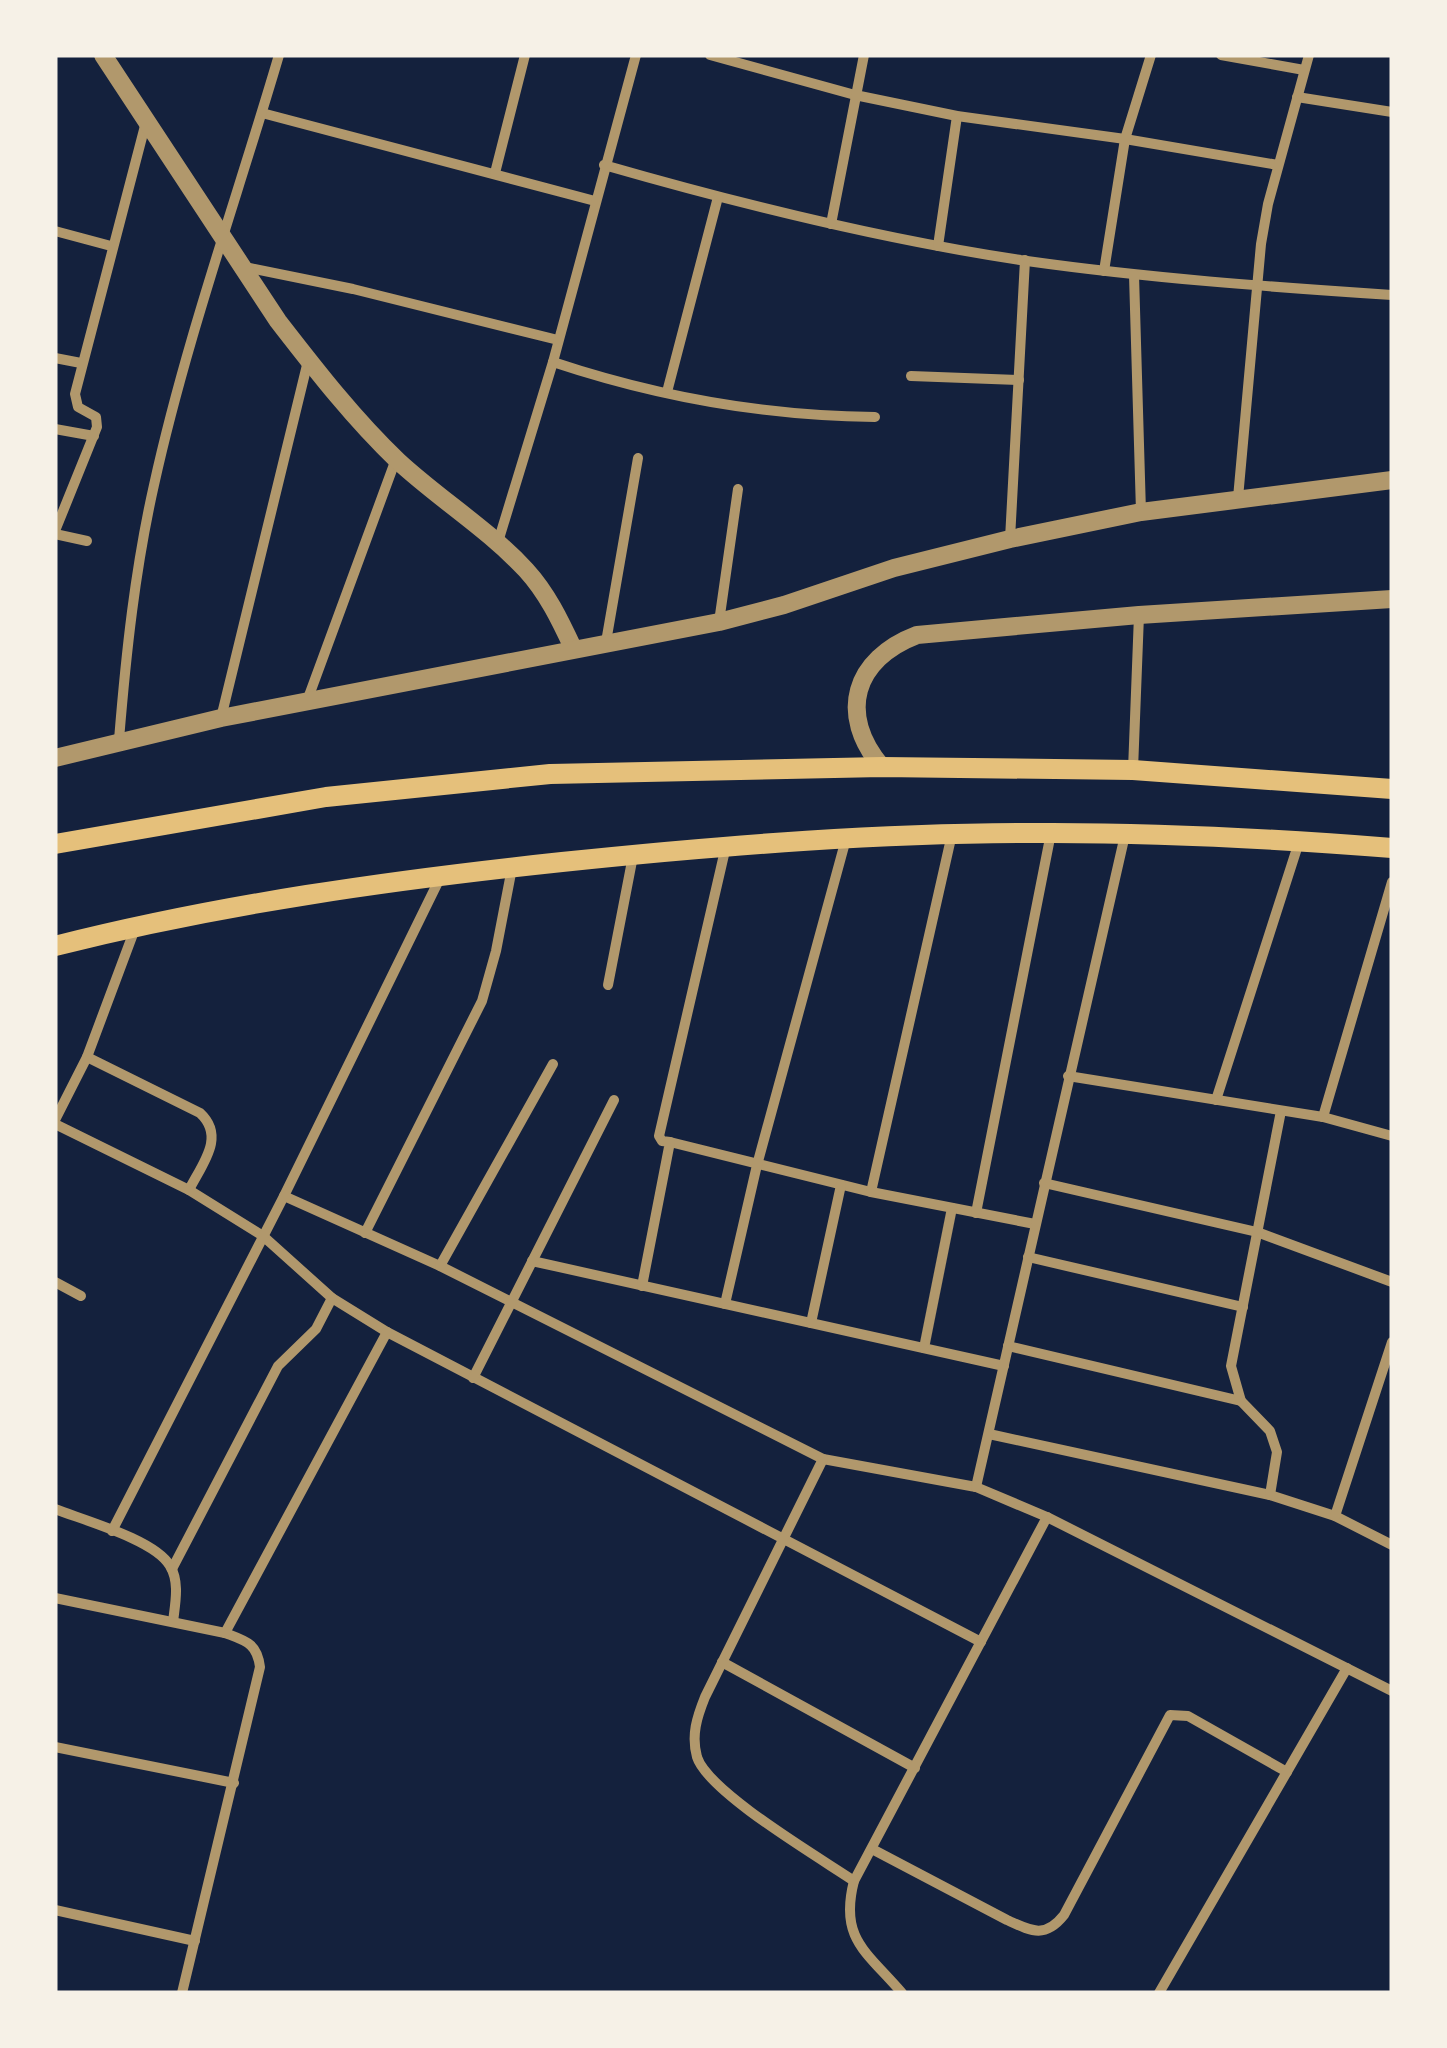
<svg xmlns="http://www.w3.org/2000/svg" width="1447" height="2048" font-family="Overpass,sans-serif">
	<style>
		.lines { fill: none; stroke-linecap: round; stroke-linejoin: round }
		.minor { stroke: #b1986c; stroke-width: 10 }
		.tertiary { stroke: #b1986c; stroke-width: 18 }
		.secondary { stroke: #e5c07b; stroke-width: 20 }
	</style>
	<rect width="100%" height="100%" fill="#14213d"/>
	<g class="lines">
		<g class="minor">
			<path d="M 710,55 L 855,95 L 957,116 L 1125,139 L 1278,165"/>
			<path d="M 1221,55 L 1304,70"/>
			<path d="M 1297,97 L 1392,112"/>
			<path d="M 262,113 L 595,201"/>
			<path d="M 604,165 C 743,205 884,240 1027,261 C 1148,278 1270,287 1392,295"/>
			<path d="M 495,173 L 525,55"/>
			<path d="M 831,224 L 864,55"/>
			<path d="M 55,231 L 111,246"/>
			<path d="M 938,246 L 957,116"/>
			<path d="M 245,267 L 353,289 L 558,340"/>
			<path d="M 1104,271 L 1125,139 L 1151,55"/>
			<path d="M 1134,275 L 1141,512"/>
			<path d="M 55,358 L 81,363"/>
			<path d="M 553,362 C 658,397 764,416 875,417"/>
			<path d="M 911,376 L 1019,380"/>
			<path d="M 667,392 L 718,197"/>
			<path d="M 55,429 L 94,436"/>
			<path d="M 1238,498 L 1261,244 L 1268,204 L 1309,55"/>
			<path d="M 55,531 L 97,427 L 96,417 L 78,407 L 75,394 L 146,122"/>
			<path d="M 55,534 L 87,541"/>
			<path d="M 1010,539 L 1025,260"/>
			<path d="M 498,542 L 553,362 L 636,55"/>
			<path d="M 719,622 L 738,489"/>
			<path d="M 606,642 L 638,458"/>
			<path d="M 307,701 L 396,459"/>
			<path d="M 221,718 L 308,361"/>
			<path d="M 119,740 C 126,654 135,569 154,485 C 186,340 237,198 279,55"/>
			<path d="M 1133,770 L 1139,615"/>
			<path d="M 608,985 L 633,856"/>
			<path d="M 87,1057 L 200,1113 C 226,1137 202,1164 189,1190"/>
			<path d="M 1068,1076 L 1323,1117 L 1392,1136"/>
			<path d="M 1216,1100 L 1299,842"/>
			<path d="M 1323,1117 L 1392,882"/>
			<path d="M 55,1120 L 87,1057 L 136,926"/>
			<path d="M 55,1124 L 189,1190 L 263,1236 L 332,1298 L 387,1332 L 981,1642"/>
			<path d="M 670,1142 L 871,1192 L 1035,1224"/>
			<path d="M 1044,1183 L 1257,1232 L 1392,1282"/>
			<path d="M 871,1192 L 952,834"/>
			<path d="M 284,1196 L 440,1266 L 823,1459 L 976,1487 L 1047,1517 L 1392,1691"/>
			<path d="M 976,1213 L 1051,833"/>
			<path d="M 365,1233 L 482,1001 L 496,951 L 512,868"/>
			<path d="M 1028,1257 L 1243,1307"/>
			<path d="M 532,1261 L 1004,1366"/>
			<path d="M 440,1266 L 553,1064"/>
			<path d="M 55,1282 L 81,1296"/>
			<path d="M 642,1286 L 670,1142 L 662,1141 L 659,1136 L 726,846"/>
			<path d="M 725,1304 L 757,1165 L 846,839"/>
			<path d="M 811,1323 L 841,1185"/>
			<path d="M 1008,1346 L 1241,1401"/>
			<path d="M 924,1348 L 952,1208"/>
			<path d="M 473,1378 L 614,1100"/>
			<path d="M 989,1434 L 1270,1495 L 1335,1516 L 1392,1545"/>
			<path d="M 823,1459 L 705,1697 C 697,1717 691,1735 697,1757 C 708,1792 820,1858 854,1881"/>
			<path d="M 976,1487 L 1125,835"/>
			<path d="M 1270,1495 L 1277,1452 L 1270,1431 L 1241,1401 L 1231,1366 L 1281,1111"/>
			<path d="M 55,1509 C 83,1520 156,1540 170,1566 C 180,1582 175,1604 173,1622"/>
			<path d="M 1335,1516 L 1392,1342"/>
			<path d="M 112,1531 L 284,1196 L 441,876"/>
			<path d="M 172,1569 L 278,1366 L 316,1329 L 332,1298"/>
			<path d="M 55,1598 L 225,1633 C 246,1641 257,1643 260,1667 L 182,1993"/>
			<path d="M 225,1633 L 387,1332"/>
			<path d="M 722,1662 L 915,1768"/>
			<path d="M 55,1747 L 234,1783"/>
			<path d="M 872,1849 L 1007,1920 C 1031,1931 1045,1939 1064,1915 L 1170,1715 L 1188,1716 L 1287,1772"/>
			<path d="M 55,1910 L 195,1941"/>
			<path d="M 902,1993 C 867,1952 839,1939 854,1881 L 1047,1517"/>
			<path d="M 1159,1993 L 1347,1668"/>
		</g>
		<g class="tertiary">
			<path d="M 103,55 L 278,321 C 316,370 353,418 398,461 C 439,499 488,529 526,570 C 547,593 560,620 573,648"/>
			<path d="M 55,758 L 221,718 L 719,622 L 784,605 L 894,568 L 1010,539 L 1141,512 L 1392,480"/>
			<path d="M 882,767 C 837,714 854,659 917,635 L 1139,615 L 1392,599"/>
		</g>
		<g class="secondary">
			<path d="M 55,844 L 326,797 L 550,774 L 882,767 L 1133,770 L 1392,789"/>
			<path d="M 55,946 C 221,904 392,880 562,862 C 725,845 888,832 1052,833 C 1166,833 1279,839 1392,848"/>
		</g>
	</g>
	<rect width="1447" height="2048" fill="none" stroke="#f6f1e7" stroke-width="115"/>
</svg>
